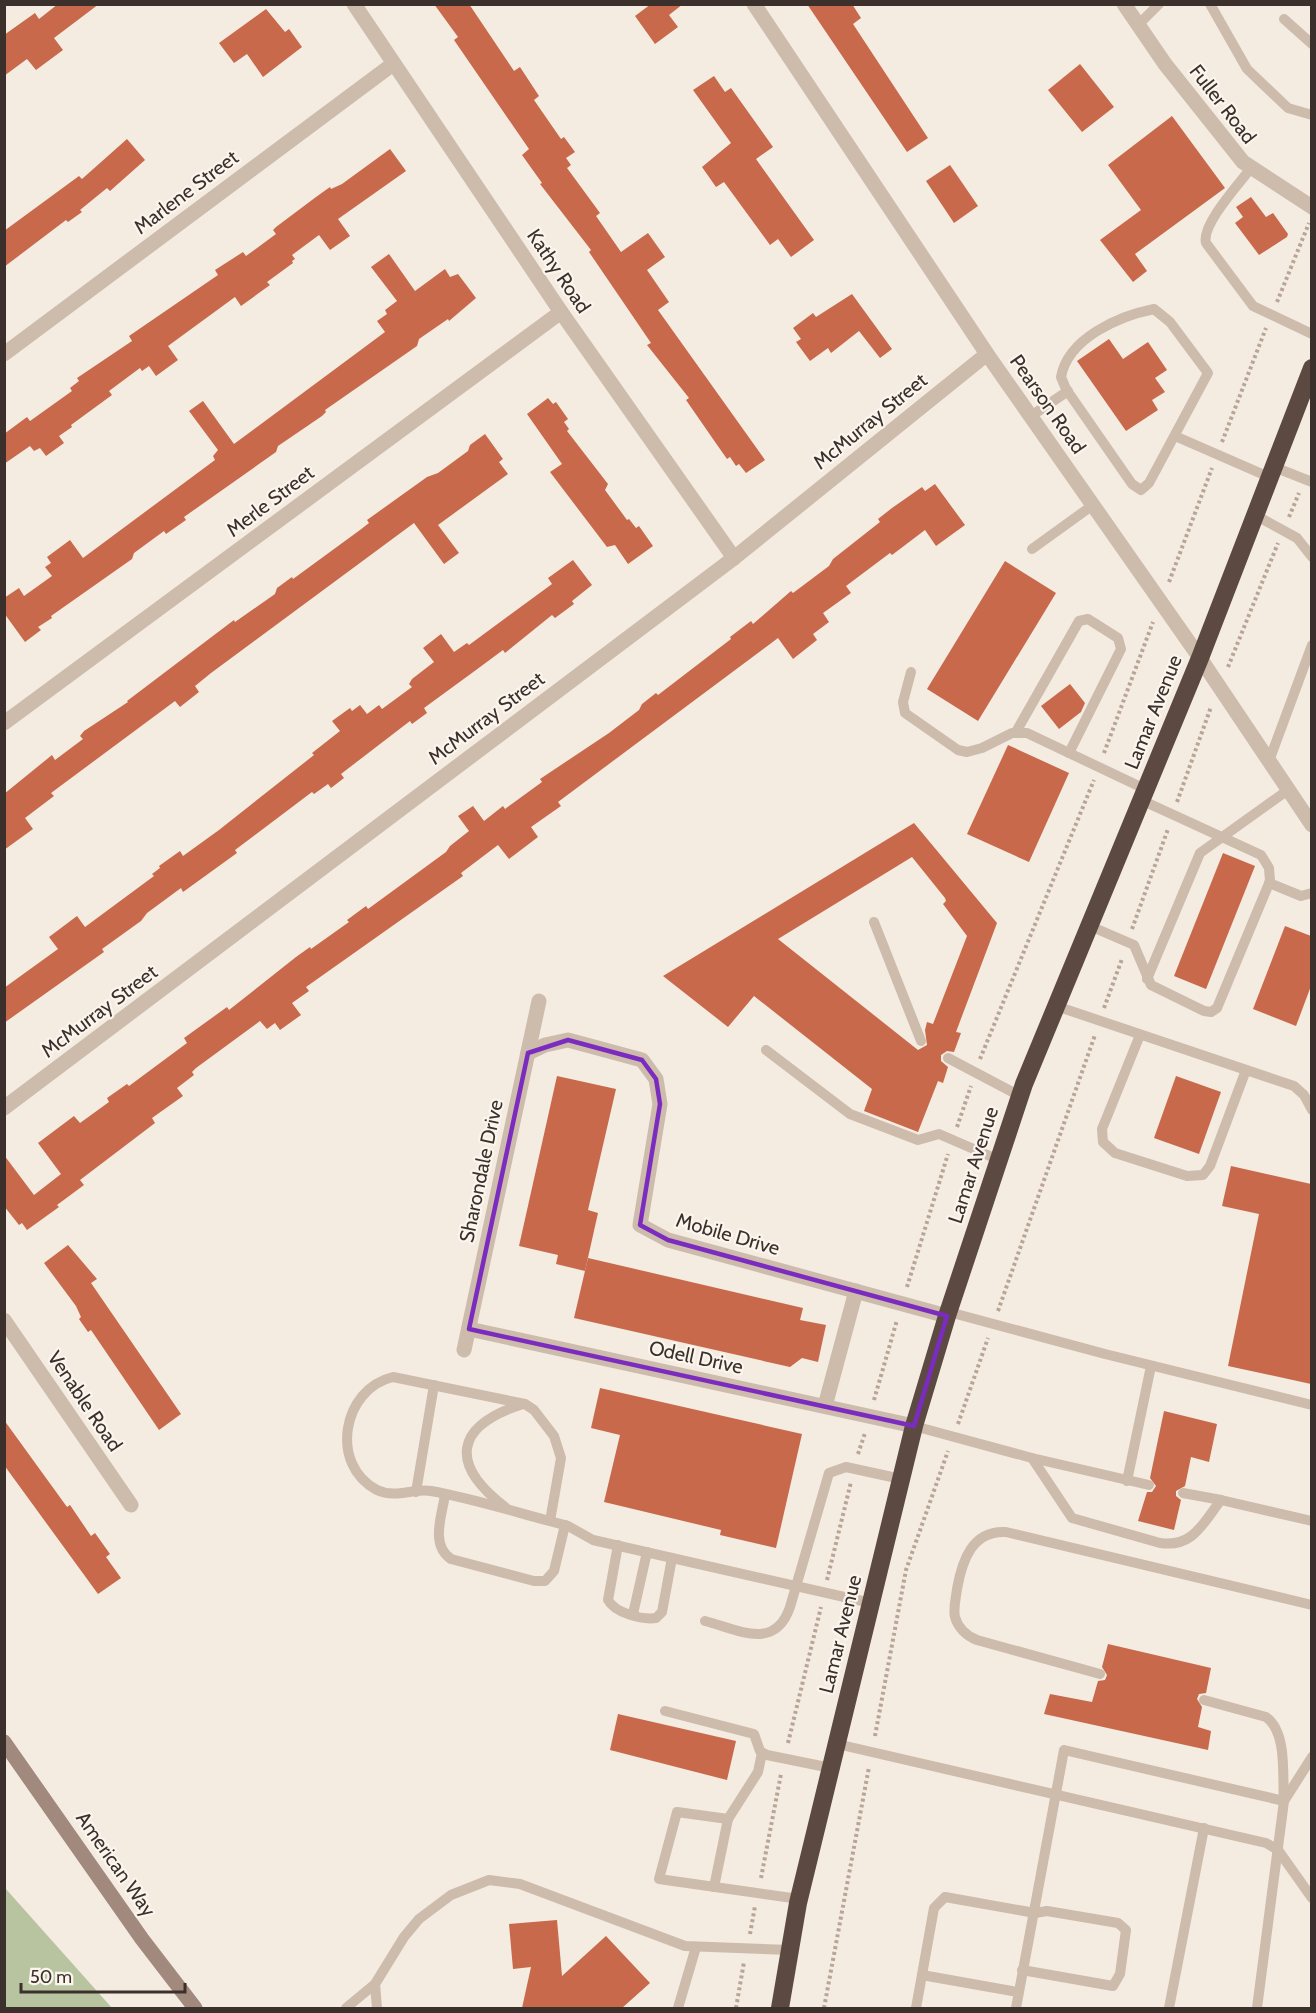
<svg xmlns="http://www.w3.org/2000/svg" width="1316" height="2013" font-family="Cabin,sans-serif">
	<style>
		.park { fill: #b8c4a0 }
		.building { fill: #c8694b; fill-rule: evenodd }
		.lines { fill: none; stroke-linecap: round; stroke-linejoin: round }
		.path { stroke: #b9a596; stroke-width: 4; stroke-dasharray: 3 3; stroke-linecap: butt }
		.lane { stroke: #cdbbac; stroke-width: 10 }
		.street { stroke: #cdbbac; stroke-width: 15 }
		.secondary { stroke: #a18a7d; stroke-width: 15 }
		.highway { stroke: #5c4a42; stroke-width: 18 }
		.marked { fill: none; stroke: #7b2cbf; stroke-width: 4.5; stroke-linejoin: round }
		.labels { text-anchor: middle; dominant-baseline: central; stroke-width: 4.5; stroke-linejoin: round; paint-order: stroke }
		.street-label { font-size: 20px; fill: #3b302b; stroke: #fbf5ee }
	</style>
	<rect width="100%" height="100%" fill="#f4ebe1"/>
	<path class="park" d="M 5,1888 L 112,2008 L 5,2008 Z"/>
	<g class="building">
		<path d="M 58,4 L 99,4 L 54,38 L 63,50 L 36,70 L 27,59 L 4,76 L 4,35 L 35,13 L 39,19 Z"/>
		<path d="M 434,4 L 469,4 L 514,71 L 520,67 L 539,96 L 534,100 L 561,139 L 564,137 L 575,152 L 566,158 L 571,165 L 567,168 L 600,213 L 596,216 L 621,252 L 648,233 L 665,257 L 647,270 L 669,302 L 658,310 L 765,460 L 746,473 L 739,464 L 736,466 L 730,457 L 727,459 L 713,439 L 686,400 L 689,398 L 647,345 L 651,343 L 589,252 L 591,250 L 540,184 L 542,183 L 522,155 L 529,149 L 454,40 L 458,37 Z"/>
		<path d="M 651,4 L 683,4 L 669,15 L 678,27 L 655,44 L 635,16 Z"/>
		<path d="M 807,4 L 852,4 L 861,18 L 853,24 L 928,138 L 907,152 Z"/>
		<path d="M 266,9 L 285,32 L 289,29 L 302,47 L 263,77 L 247,54 L 234,63 L 219,43 Z"/>
		<path d="M 1080,64 L 1114,107 L 1082,132 L 1048,90 Z"/>
		<path d="M 714,76 L 725,92 L 731,88 L 773,147 L 756,159 L 814,240 L 791,257 L 778,239 L 770,245 L 724,182 L 716,187 L 702,167 L 731,143 L 693,90 Z"/>
		<path d="M 1172,116 L 1225,188 L 1135,254 L 1147,271 L 1133,282 L 1100,240 L 1141,210 L 1108,165 Z"/>
		<path d="M 127,139 L 145,160 L 110,191 L 107,188 L 80,210 L 82,212 L 68,222 L 66,220 L 4,267 L 4,231 L 79,176 L 82,179 Z"/>
		<path d="M 390,149 L 406,171 L 338,219 L 350,236 L 330,250 L 319,235 L 292,255 L 295,259 L 292,261 L 293,263 L 267,282 L 270,285 L 241,306 L 235,297 L 168,346 L 178,360 L 156,376 L 149,366 L 142,371 L 140,368 L 109,391 L 112,395 L 71,425 L 72,427 L 59,436 L 64,443 L 46,456 L 40,448 L 34,451 L 30,446 L 4,464 L 4,434 L 27,417 L 30,421 L 72,391 L 70,388 L 79,381 L 77,378 L 132,341 L 129,336 L 218,275 L 215,270 L 243,252 L 246,256 L 276,234 L 273,230 L 276,227 L 316,197 L 330,187 L 331,189 L 342,184 Z"/>
		<path d="M 950,165 L 978,206 L 954,223 L 926,181 Z"/>
		<path d="M 1251,197 L 1266,217 L 1273,213 L 1288,234 L 1287,237 L 1259,255 L 1235,223 L 1243,217 L 1236,207 Z"/>
		<path d="M 389,254 L 415,291 L 445,269 L 450,277 L 458,274 L 476,298 L 449,321 L 448,319 L 419,339 L 417,346 L 325,410 L 326,412 L 322,416 L 278,446 L 276,452 L 184,517 L 186,520 L 166,534 L 164,531 L 134,553 L 132,559 L 51,616 L 52,618 L 38,627 L 41,630 L 25,642 L 4,613 L 4,598 L 19,588 L 24,596 L 52,576 L 45,567 L 51,563 L 47,557 L 70,540 L 83,558 L 215,460 L 213,456 L 218,450 L 189,411 L 203,401 L 234,444 L 385,332 L 377,321 L 387,314 L 385,310 L 397,301 L 371,267 Z"/>
		<path d="M 852,294 L 892,349 L 880,358 L 859,331 L 831,353 L 828,348 L 810,361 L 796,342 L 801,339 L 793,328 L 813,313 L 816,317 Z"/>
		<path d="M 1109,339 L 1123,359 L 1148,342 L 1167,370 L 1155,378 L 1165,392 L 1152,400 L 1158,410 L 1126,431 L 1077,361 Z"/>
		<path d="M 548,398 L 553,404 L 556,402 L 568,419 L 564,422 L 569,429 L 567,431 L 608,484 L 605,490 L 627,520 L 629,519 L 636,528 L 639,526 L 653,546 L 628,564 L 615,545 L 607,547 L 550,472 L 562,464 L 527,414 Z"/>
		<path d="M 485,434 L 503,459 L 499,462 L 508,474 L 438,525 L 459,553 L 444,564 L 414,523 L 211,673 L 195,686 L 199,692 L 180,707 L 175,701 L 51,793 L 54,796 L 25,818 L 33,829 L 4,850 L 4,794 L 52,755 L 55,760 L 83,739 L 80,736 L 84,731 L 128,702 L 127,701 L 234,620 L 235,622 L 275,594 L 277,588 L 292,577 L 293,579 L 360,530 L 369,523 L 367,520 L 427,477 L 438,473 L 468,451 L 470,445 Z"/>
		<path d="M 935,484 L 965,525 L 936,546 L 925,530 L 892,555 L 890,553 L 846,586 L 851,593 L 823,613 L 829,622 L 813,634 L 817,640 L 793,659 L 778,638 L 558,802 L 561,806 L 531,827 L 538,837 L 509,859 L 498,845 L 461,873 L 463,876 L 306,987 L 309,991 L 292,1003 L 301,1015 L 280,1030 L 275,1023 L 267,1029 L 260,1021 L 196,1068 L 192,1072 L 194,1075 L 177,1088 L 183,1096 L 152,1118 L 155,1123 L 80,1180 L 84,1185 L 57,1205 L 59,1207 L 27,1230 L 22,1223 L 19,1225 L 4,1206 L 4,1155 L 34,1195 L 61,1174 L 38,1143 L 74,1116 L 80,1123 L 109,1102 L 107,1098 L 127,1084 L 129,1086 L 187,1043 L 184,1038 L 227,1007 L 229,1010 L 296,957 L 310,947 L 311,949 L 349,922 L 347,920 L 366,906 L 368,909 L 446,852 L 450,846 L 469,831 L 458,816 L 473,806 L 484,821 L 503,806 L 505,809 L 542,782 L 540,779 L 609,733 L 639,710 L 642,704 L 656,693 L 658,695 L 731,639 L 730,637 L 751,621 L 753,624 L 791,591 L 793,593 L 829,566 L 833,559 L 880,522 L 878,519 L 892,508 L 922,487 L 925,491 Z"/>
		<path d="M 573,560 L 592,585 L 572,601 L 574,604 L 555,618 L 552,615 L 505,653 L 503,650 L 476,670 L 424,708 L 427,713 L 412,724 L 410,721 L 341,774 L 344,778 L 331,788 L 328,784 L 314,794 L 312,792 L 235,850 L 237,853 L 183,892 L 181,888 L 147,913 L 141,921 L 102,949 L 104,952 L 4,1023 L 4,988 L 58,949 L 49,937 L 77,916 L 85,927 L 154,876 L 152,874 L 160,868 L 159,866 L 180,851 L 183,856 L 219,830 L 314,755 L 312,753 L 340,731 L 332,721 L 350,708 L 352,711 L 360,705 L 367,714 L 379,705 L 382,709 L 412,687 L 409,684 L 412,679 L 434,662 L 423,648 L 441,634 L 454,652 L 467,643 L 469,645 L 552,584 L 548,578 Z"/>
		<path d="M 1005,561 L 1056,593 L 978,721 L 927,689 Z"/>
		<path d="M 1070,684 L 1085,703 L 1081,712 L 1059,729 L 1041,706 Z"/>
		<path d="M 1008,745 L 1069,773 L 1029,862 L 967,834 Z"/>
		<path d="M 914,823 L 997,923 L 956,1032 L 961,1033 L 954,1052 L 947,1051 L 941,1055 L 941,1061 L 948,1067 L 943,1083 L 938,1081 L 918,1132 L 864,1111 L 872,1089 L 754,996 L 728,1027 L 663,976 ZM 912,857 L 945,898 L 946,901 L 943,904 L 967,936 L 933,1024 L 927,1022 L 925,1030 L 927,1045 L 918,1050 L 778,939 Z"/>
		<path d="M 1223,853 L 1255,866 L 1206,989 L 1174,976 Z"/>
		<path d="M 1285,926 L 1311,936 L 1311,986 L 1296,1026 L 1253,1009 Z"/>
		<path d="M 557,1076 L 616,1089 L 588,1210 L 598,1213 L 585,1271 L 556,1264 L 558,1255 L 519,1246 Z"/>
		<path d="M 1176,1076 L 1221,1092 L 1199,1154 L 1154,1138 Z"/>
		<path d="M 1231,1166 L 1311,1184 L 1311,1384 L 1228,1366 L 1259,1214 L 1222,1206 Z"/>
		<path d="M 68,1245 L 97,1279 L 91,1283 L 181,1414 L 159,1430 L 91,1330 L 88,1332 L 79,1319 L 81,1317 L 76,1306 L 44,1263 Z"/>
		<path d="M 588,1258 L 803,1308 L 800,1320 L 826,1325 L 818,1362 L 802,1358 L 790,1367 L 574,1318 Z"/>
		<path d="M 600,1388 L 802,1434 L 776,1548 L 720,1535 L 721,1530 L 604,1502 L 620,1435 L 591,1428 Z"/>
		<path d="M 1164,1411 L 1217,1424 L 1209,1462 L 1191,1457 L 1185,1486 L 1176,1491 L 1176,1496 L 1181,1500 L 1174,1530 L 1138,1521 L 1147,1492 L 1152,1492 L 1156,1486 L 1150,1478 Z"/>
		<path d="M 4,1420 L 67,1507 L 70,1505 L 91,1536 L 95,1533 L 110,1554 L 106,1557 L 121,1578 L 98,1594 L 4,1465 Z"/>
		<path d="M 1108,1644 L 1211,1668 L 1206,1693 L 1199,1694 L 1197,1699 L 1202,1707 L 1198,1727 L 1211,1731 L 1208,1750 L 1044,1714 L 1050,1694 L 1092,1702 L 1098,1681 L 1105,1680 L 1107,1675 L 1102,1667 Z"/>
		<path d="M 618,1714 L 736,1741 L 727,1780 L 610,1750 Z"/>
		<path d="M 557,1920 L 562,1976 L 606,1936 L 650,1983 L 622,2008 L 522,2008 L 531,1967 L 513,1969 L 509,1924 Z"/>
	</g>
	<g class="lines">
		<g class="path">
			<path d="M 1277,302 L 1309,223"/>
			<path d="M 1222,442 L 1266,328"/>
			<path d="M 1289,517 L 1299,493"/>
			<path d="M 1169,582 L 1212,468"/>
			<path d="M 1228,667 L 1278,543"/>
			<path d="M 1104,753 L 1153,622"/>
			<path d="M 1177,802 L 1211,707"/>
			<path d="M 1132,929 L 1168,829"/>
			<path d="M 1104,1008 L 1122,959"/>
			<path d="M 980,1059 L 1094,780"/>
			<path d="M 957,1127 L 971,1086"/>
			<path d="M 907,1287 L 948,1154"/>
			<path d="M 998,1311 L 1095,1035"/>
			<path d="M 874,1400 L 897,1320"/>
			<path d="M 958,1424 L 988,1338"/>
			<path d="M 858,1454 L 865,1433"/>
			<path d="M 827,1580 L 851,1482"/>
			<path d="M 875,1736 L 906,1570 L 948,1451"/>
			<path d="M 788,1743 L 821,1607"/>
			<path d="M 761,1878 L 781,1774"/>
			<path d="M 750,1934 L 755,1906"/>
			<path d="M 736,2008 L 744,1962"/>
			<path d="M 824,2008 L 869,1767"/>
		</g>
		<g class="lane">
			<path d="M 1210,4 L 1247,69 L 1288,108 L 1312,115"/>
			<path d="M 1284,19 L 1312,44"/>
			<path d="M 1138,25 L 1159,4"/>
			<path d="M 1251,168 C 1239,184 1201,225 1206,243 L 1253,306 L 1312,334"/>
			<path d="M 1154,309 L 1170,322 L 1208,373 L 1149,483 L 1141,490 L 1132,484 L 1066,389 L 1061,377 C 1068,338 1119,316 1154,309 Z"/>
			<path d="M 1031,416 L 1068,391"/>
			<path d="M 1175,436 L 1269,477"/>
			<path d="M 1274,467 L 1312,482"/>
			<path d="M 1255,515 L 1297,538 L 1312,557"/>
			<path d="M 1032,549 L 1093,505"/>
			<path d="M 911,672 L 903,702 L 905,713 L 958,750 L 967,752 L 982,748 L 1012,733 L 1027,733 L 1145,789"/>
			<path d="M 1016,732 L 1079,621 L 1088,619 L 1118,638 L 1121,649 L 1069,753"/>
			<path d="M 1269,761 L 1312,645"/>
			<path d="M 1269,883 L 1301,896 L 1312,893"/>
			<path d="M 874,922 L 921,1041"/>
			<path d="M 1090,926 L 1134,945 L 1151,985 L 1204,1011 L 1211,1012 L 1217,1008 L 1270,881 L 1269,868 L 1261,855 L 1141,800"/>
			<path d="M 1147,979 L 1200,853 L 1288,790"/>
			<path d="M 1056,1006 L 1294,1086 L 1304,1095 L 1312,1110"/>
			<path d="M 1140,1035 L 1102,1129 L 1103,1142 L 1115,1153 L 1187,1176 L 1203,1175 L 1210,1166 L 1246,1070"/>
			<path d="M 766,1050 L 850,1114 L 918,1140 L 939,1134 L 999,1160"/>
			<path d="M 948,1058 L 1020,1096"/>
			<path d="M 949,1312 L 1105,1354 L 1312,1405"/>
			<path d="M 914,1426 L 1032,1458 L 1072,1518 L 1160,1543 C 1193,1548 1203,1523 1221,1500 L 1312,1521"/>
			<path d="M 1032,1458 L 1149,1485"/>
			<path d="M 1127,1481 L 1151,1366"/>
			<path d="M 416,1492 L 434,1385"/>
			<path d="M 1183,1493 L 1221,1500"/>
			<path d="M 445,1495 C 442,1515 430,1545 451,1559 L 534,1581 L 545,1581 L 554,1571 L 565,1525"/>
			<path d="M 505,1507 C 449,1464 454,1426 523,1404"/>
			<path d="M 550,1521 L 561,1458 L 554,1436 L 534,1410 L 525,1404 L 393,1377 C 342,1389 329,1465 377,1490 C 396,1499 413,1488 431,1491 C 476,1499 521,1514 565,1525 L 568,1526 L 593,1540 L 871,1603"/>
			<path d="M 618,1545 L 608,1600 C 615,1613 642,1620 656,1618 L 662,1612 L 672,1558"/>
			<path d="M 633,1614 L 647,1552"/>
			<path d="M 705,1621 C 739,1630 775,1651 790,1607 L 829,1473 L 846,1467 L 901,1479"/>
			<path d="M 1100,1674 L 977,1640 C 967,1636 958,1628 955,1617 C 953,1608 956,1598 957,1589 C 962,1561 972,1530 1006,1532 L 1312,1605"/>
			<path d="M 665,1711 L 754,1734 L 760,1751 L 767,1755 L 831,1768"/>
			<path d="M 837,1744 L 1266,1843 L 1278,1850 L 1312,1898"/>
			<path d="M 728,1819 L 677,1812 L 659,1879 L 799,1899"/>
			<path d="M 714,1887 L 728,1819 L 758,1772 L 762,1753"/>
			<path d="M 922,1975 L 1018,1992"/>
			<path d="M 375,1984 L 377,2008"/>
			<path d="M 346,2008 L 375,1984 L 404,1937 L 419,1919 L 451,1895 L 489,1880 L 520,1884 L 685,1946 L 790,1950"/>
			<path d="M 678,2008 L 696,1947"/>
			<path d="M 916,2008 L 934,1908 L 945,1897 L 1035,1913 L 1047,1911 L 1118,1923 L 1126,1930 L 1120,1974 L 1113,1986 L 1022,1970"/>
			<path d="M 1016,2008 L 1064,1750 L 1284,1801 C 1282,1777 1288,1733 1266,1717 L 1204,1700"/>
			<path d="M 1169,2008 L 1204,1828"/>
			<path d="M 1257,2008 L 1284,1801 L 1312,1757"/>
		</g>
		<g class="street">
			<path d="M 354,4 L 561,312 L 734,558"/>
			<path d="M 754,4 L 987,354 L 1200,658 L 1312,825"/>
			<path d="M 1124,4 L 1165,64 L 1243,162 L 1312,207"/>
			<path d="M 4,354 L 393,64"/>
			<path d="M 4,723 L 561,312"/>
			<path d="M 528,1053 L 545,1045 L 568,1040 L 642,1060 L 656,1079 L 660,1104 L 640,1225 L 668,1240 L 947,1316"/>
			<path d="M 4,1108 L 734,558 L 987,354"/>
			<path d="M 4,1320 L 131,1505"/>
			<path d="M 469,1329 L 914,1426"/>
			<path d="M 464,1350 L 539,1001"/>
			<path d="M 825,1406 L 856,1291"/>
		</g>
		<path class="secondary" d="M 4,1742 L 142,1939 L 195,2008"/>
		<path class="highway" d="M 780,2008 L 798,1903 L 914,1426 L 947,1316 L 1024,1084 L 1200,658 L 1312,368"/>
	</g>
	<path class="marked" d="M 568,1040 L 642,1060 L 656,1079 L 660,1104 L 640,1225 L 668,1240 L 947,1316 L 914,1426 L 469,1329 L 528,1053 Z"/>
	<g class="labels">
		<g class="street-label">
			<text transform="translate(1223 104) rotate(52)">Fuller Road</text>
			<text transform="translate(186 192) rotate(-37)">Marlene Street</text>
			<text transform="translate(559 271) rotate(56)">Kathy Road</text>
			<text transform="translate(1048 404) rotate(55)">Pearson Road</text>
			<text transform="translate(870 421) rotate(-39)">McMurray Street</text>
			<text transform="translate(270 501) rotate(-37)">Merle Street</text>
			<text transform="translate(1153 712) rotate(-68)">Lamar Avenue</text>
			<text transform="translate(486 718) rotate(-37)">McMurray Street</text>
			<text transform="translate(99 1011) rotate(-37)">McMurray Street</text>
			<text transform="translate(973 1165) rotate(-72)">Lamar Avenue</text>
			<text transform="translate(481 1171) rotate(-78)">Sharondale Drive</text>
			<text transform="translate(728 1234) rotate(16)">Mobile Drive</text>
			<text transform="translate(696 1357) rotate(12)">Odell Drive</text>
			<text transform="translate(85 1401) rotate(56)">Venable Road</text>
			<text transform="translate(840 1634) rotate(-76)">Lamar Avenue</text>
			<text transform="translate(116 1864) rotate(55)">American Way</text>
		</g>
	</g>
	<rect width="1316" height="2013" fill="none" stroke="#3b302b" stroke-width="12"/>
	<path d="M21 1983v9h164v-9" fill="none" stroke="#3b302b" stroke-width="3"/>
	<text x="30" y="1983" font-size="18" fill="#3b302b" stroke="#fbf5ee" stroke-width="4.5" paint-order="stroke">50 m</text>
</svg>
